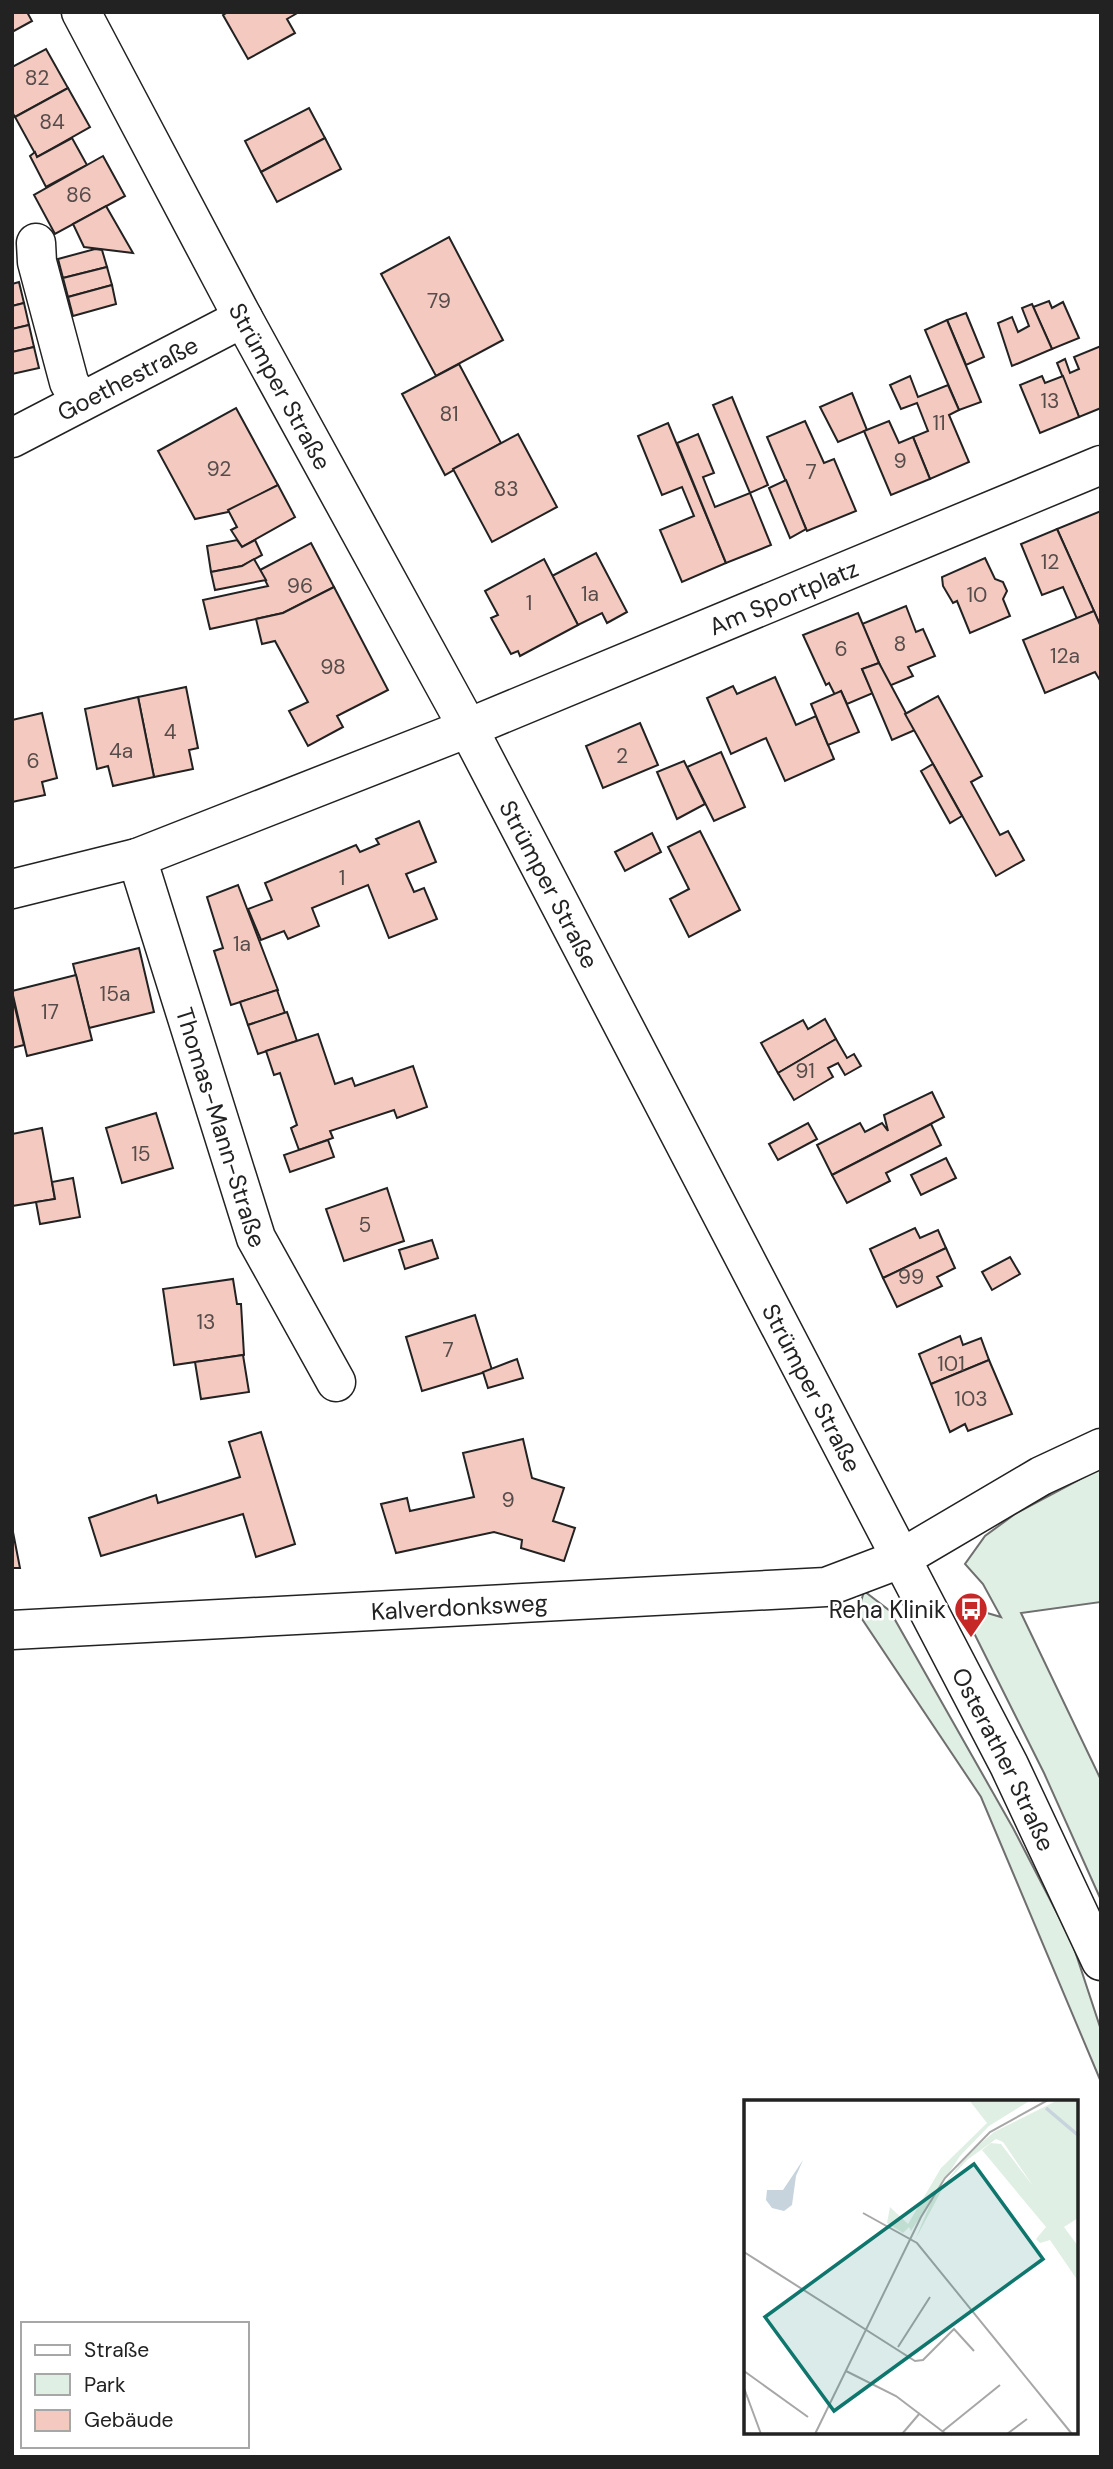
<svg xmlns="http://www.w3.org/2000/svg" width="1113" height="2469" font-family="'DM Sans',sans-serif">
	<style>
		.green { fill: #e0efe3; stroke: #6f6f6f; stroke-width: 2 }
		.building { fill: #f3c9c0; stroke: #222; stroke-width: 2 }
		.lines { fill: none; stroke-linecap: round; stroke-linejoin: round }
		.minor-casing { stroke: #222; stroke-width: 41 }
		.major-casing { stroke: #222; stroke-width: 41 }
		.minor { stroke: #fff; stroke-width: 38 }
		.major { stroke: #fff; stroke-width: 38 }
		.labels { text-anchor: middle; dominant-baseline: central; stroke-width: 5; stroke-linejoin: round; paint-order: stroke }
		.number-label { font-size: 21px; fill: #564c4a }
		.street-label { font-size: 24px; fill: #222; stroke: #fff }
		.poi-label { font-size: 24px; fill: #222; stroke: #fff; text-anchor: end }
		.inset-river { fill: none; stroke: #c7d3dd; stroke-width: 3.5 }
		.inset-road { fill: none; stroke: #a7a7a7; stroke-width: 2 }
		.view { fill: #0f766e; fill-opacity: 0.15; stroke: #0f766e; stroke-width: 3.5 }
		.inset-edge { fill: none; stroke: #222; stroke-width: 3.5 }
	</style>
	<rect width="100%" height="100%" fill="#fff"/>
	<g class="green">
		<path d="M 1101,1468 L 1101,1602 L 1021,1613 L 1101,1780 L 1101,1900 L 1044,1773 L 960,1605 L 1001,1617 L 983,1584 L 965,1564 L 985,1536 L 1015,1514 Z"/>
		<path d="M 864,1591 L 890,1611 L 1013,1828 L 1072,1942 L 1101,2030 L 1101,2082 L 981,1797 L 858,1613 Z"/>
	</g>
	<g class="building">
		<path d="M 12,12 L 27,12 L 32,21 L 12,32 Z"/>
		<path d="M 228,12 L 299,12 L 287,19 L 295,33 L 248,59 L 223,15 Z"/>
		<path d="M 46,49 L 68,88 L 15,117 L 12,112 L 12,67 Z"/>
		<path d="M 68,88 L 90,127 L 37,157 L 15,117 Z"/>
		<path d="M 309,108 L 325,138 L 261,172 L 245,141 Z"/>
		<path d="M 72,138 L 87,165 L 46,187 L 30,156 L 35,152 L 37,157 Z"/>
		<path d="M 325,138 L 341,169 L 277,202 L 261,172 Z"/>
		<path d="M 103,156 L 125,196 L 55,234 L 34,195 Z"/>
		<path d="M 106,206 L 133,253 L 84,247 L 73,224 Z"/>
		<path d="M 449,237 L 503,340 L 436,376 L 381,274 Z"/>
		<path d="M 95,249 L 102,250 L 107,267 L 63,278 L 58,259 Z"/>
		<path d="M 107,267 L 112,285 L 68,297 L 63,278 Z"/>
		<path d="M 19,282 L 24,303 L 12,306 L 12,284 Z"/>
		<path d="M 112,285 L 116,304 L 73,316 L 68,297 Z"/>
		<path d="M 1049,301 L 1052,308 L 1063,302 L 1079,338 L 1052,349 L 1033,307 Z"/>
		<path d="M 24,303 L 29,325 L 12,329 L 12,306 Z"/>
		<path d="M 1032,304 L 1052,349 L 1012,366 L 998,323 L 1012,317 L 1018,332 L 1029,326 L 1022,308 Z"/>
		<path d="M 966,313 L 984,357 L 966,365 L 947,320 Z"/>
		<path d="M 947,320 L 981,402 L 959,410 L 925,330 Z"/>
		<path d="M 29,325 L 34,347 L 12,352 L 12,329 Z"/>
		<path d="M 1101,346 L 1101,408 L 1079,417 L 1057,363 L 1065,359 L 1070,373 L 1079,369 L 1074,357 Z"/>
		<path d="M 34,347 L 39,368 L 12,374 L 12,352 Z"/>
		<path d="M 459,364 L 501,443 L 445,475 L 402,394 Z"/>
		<path d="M 910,376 L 918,397 L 948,385 L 959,410 L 949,415 L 969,462 L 930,479 L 913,437 L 928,431 L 917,403 L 901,409 L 890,385 Z"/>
		<path d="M 1042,376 L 1045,383 L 1063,376 L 1079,417 L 1040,433 L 1020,385 Z"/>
		<path d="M 852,393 L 867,430 L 838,442 L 820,407 Z"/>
		<path d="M 732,397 L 768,485 L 750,493 L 713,405 Z"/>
		<path d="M 236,408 L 278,485 L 228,512 L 195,519 L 158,451 Z"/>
		<path d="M 805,421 L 824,463 L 834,459 L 856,511 L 807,531 L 767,437 Z"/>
		<path d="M 889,421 L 899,443 L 913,437 L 930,479 L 891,495 L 864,431 Z"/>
		<path d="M 668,423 L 726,563 L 682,582 L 660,530 L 694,516 L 682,487 L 662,495 L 638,436 Z"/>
		<path d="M 518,434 L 557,507 L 492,542 L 453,469 Z"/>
		<path d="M 698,434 L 714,473 L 703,477 L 715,507 L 750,493 L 771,545 L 726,563 L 677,443 Z"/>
		<path d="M 786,480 L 806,529 L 790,538 L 769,488 Z"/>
		<path d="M 278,485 L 295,517 L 242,547 L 231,530 L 237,527 L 228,510 Z"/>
		<path d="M 1101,511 L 1100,571 L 1101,627 L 1057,529 Z"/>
		<path d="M 1057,529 L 1094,611 L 1077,619 L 1063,587 L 1042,595 L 1021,544 Z"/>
		<path d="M 237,540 L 242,547 L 255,540 L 262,555 L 242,566 L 211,572 L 207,546 Z"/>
		<path d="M 311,543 L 334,587 L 283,613 L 210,629 L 203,600 L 268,586 L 260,570 Z"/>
		<path d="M 596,553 L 627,612 L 607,623 L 602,613 L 578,625 L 552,576 Z"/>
		<path d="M 985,558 L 995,579 L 1003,582 L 1007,591 L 1003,599 L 1010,616 L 970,633 L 957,601 L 953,603 L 943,586 L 942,577 Z"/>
		<path d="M 254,559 L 266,580 L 215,590 L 211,572 L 242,566 Z"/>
		<path d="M 544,559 L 578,625 L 520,656 L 518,651 L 511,654 L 491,618 L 498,615 L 485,591 Z"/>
		<path d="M 334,587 L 388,690 L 337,716 L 343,727 L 308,746 L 289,711 L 308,702 L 275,641 L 262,644 L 256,619 L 283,613 Z"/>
		<path d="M 906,606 L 916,632 L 923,629 L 935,656 L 908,667 L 913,676 L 889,686 L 862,624 Z"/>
		<path d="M 1094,611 L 1101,627 L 1101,682 L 1095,672 L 1045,693 L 1023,640 Z"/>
		<path d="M 858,613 L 879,663 L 862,669 L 873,693 L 847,704 L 841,691 L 835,695 L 829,683 L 826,685 L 803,635 Z"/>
		<path d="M 879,663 L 915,730 L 892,740 L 862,669 Z"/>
		<path d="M 775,677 L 796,725 L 816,716 L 834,759 L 785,781 L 766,738 L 731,754 L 707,698 L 733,686 L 737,694 Z"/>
		<path d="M 186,687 L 198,748 L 189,750 L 193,769 L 154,777 L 138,697 Z"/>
		<path d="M 841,691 L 859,732 L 828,745 L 811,704 Z"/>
		<path d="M 938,696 L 982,776 L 971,782 L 1000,835 L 1008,831 L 1024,860 L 996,876 L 905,714 Z"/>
		<path d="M 138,697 L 154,777 L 113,786 L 108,766 L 97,769 L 85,709 Z"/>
		<path d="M 42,713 L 57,778 L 42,782 L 45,795 L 12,802 L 12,720 Z"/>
		<path d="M 640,723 L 658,765 L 603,788 L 586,746 Z"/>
		<path d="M 721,752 L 745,807 L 714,821 L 687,767 Z"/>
		<path d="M 684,761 L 705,804 L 677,819 L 657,772 Z"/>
		<path d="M 933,764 L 962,816 L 950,823 L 921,771 Z"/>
		<path d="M 419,821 L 436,862 L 406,874 L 414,892 L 424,888 L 437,919 L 389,938 L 368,885 L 312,908 L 319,926 L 288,939 L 284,931 L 261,940 L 248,909 L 272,900 L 265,883 L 356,845 L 360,852 L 379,844 L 376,839 Z"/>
		<path d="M 700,831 L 740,910 L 689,937 L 670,899 L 689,889 L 668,847 Z"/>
		<path d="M 652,833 L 661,852 L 625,871 L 615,852 Z"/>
		<path d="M 238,885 L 278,990 L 231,1005 L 214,951 L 223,948 L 207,897 Z"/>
		<path d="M 139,948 L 154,1012 L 89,1028 L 73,964 Z"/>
		<path d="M 76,975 L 92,1040 L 27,1056 L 12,991 Z"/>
		<path d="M 277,990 L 285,1013 L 248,1025 L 240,1002 Z"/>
		<path d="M 12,995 L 24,1045 L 12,1048 Z"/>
		<path d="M 287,1012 L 297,1041 L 258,1054 L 248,1025 Z"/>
		<path d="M 825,1019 L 836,1039 L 778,1073 L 761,1043 L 803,1020 L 808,1029 Z"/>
		<path d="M 318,1034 L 335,1084 L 352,1078 L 355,1086 L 413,1066 L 427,1107 L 397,1118 L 394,1110 L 330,1131 L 333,1138 L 299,1150 L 291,1128 L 297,1125 L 280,1073 L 274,1075 L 266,1051 Z"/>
		<path d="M 836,1039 L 847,1058 L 854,1054 L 861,1066 L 845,1075 L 838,1063 L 828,1068 L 833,1077 L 794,1100 L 778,1073 Z"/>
		<path d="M 932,1092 L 944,1117 L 832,1175 L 817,1145 L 860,1123 L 865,1132 L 882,1123 L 888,1131 L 884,1115 Z"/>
		<path d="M 156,1113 L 173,1168 L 122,1183 L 106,1128 Z"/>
		<path d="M 808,1123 L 817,1139 L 778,1160 L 769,1144 Z"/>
		<path d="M 931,1124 L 941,1145 L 886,1173 L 890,1181 L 847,1203 L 832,1175 Z"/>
		<path d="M 42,1128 L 55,1199 L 12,1206 L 12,1134 Z"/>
		<path d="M 328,1140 L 334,1157 L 290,1172 L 284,1155 Z"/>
		<path d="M 946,1158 L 956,1178 L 921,1195 L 911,1175 Z"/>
		<path d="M 73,1178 L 80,1217 L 40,1224 L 36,1202 L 55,1199 L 52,1182 Z"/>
		<path d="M 387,1188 L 404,1241 L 344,1261 L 326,1209 Z"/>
		<path d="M 915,1228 L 920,1238 L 938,1230 L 946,1248 L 883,1278 L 870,1249 Z"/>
		<path d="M 432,1240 L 438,1258 L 405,1269 L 399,1250 Z"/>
		<path d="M 946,1248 L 955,1268 L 937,1277 L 942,1286 L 897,1307 L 883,1278 Z"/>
		<path d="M 1010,1257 L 1020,1274 L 992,1290 L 982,1272 Z"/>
		<path d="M 233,1279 L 237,1304 L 241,1304 L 244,1355 L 174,1365 L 163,1289 Z"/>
		<path d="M 475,1315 L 492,1370 L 422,1391 L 406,1337 Z"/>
		<path d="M 960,1336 L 963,1345 L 981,1338 L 989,1360 L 931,1384 L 919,1354 Z"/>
		<path d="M 243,1355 L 249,1392 L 201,1399 L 195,1362 Z"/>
		<path d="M 517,1359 L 523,1378 L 488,1388 L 483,1372 Z"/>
		<path d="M 989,1360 L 1012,1414 L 968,1431 L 965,1424 L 950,1432 L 931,1384 Z"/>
		<path d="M 261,1432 L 295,1544 L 256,1557 L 243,1514 L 101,1556 L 89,1518 L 156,1495 L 158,1503 L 240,1477 L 229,1442 Z"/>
		<path d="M 523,1439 L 532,1478 L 564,1488 L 553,1521 L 575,1528 L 564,1561 L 521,1548 L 522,1540 L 494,1532 L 396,1553 L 381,1504 L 407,1498 L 410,1511 L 474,1497 L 463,1453 Z"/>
		<path d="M 12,1527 L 20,1568 L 12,1568 Z"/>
	</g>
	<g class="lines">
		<g class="minor-casing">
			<g id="minor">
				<path d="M 36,243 L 37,262 L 69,382 L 80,402"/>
				<path id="s1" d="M 12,438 L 243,318"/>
				<path id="s2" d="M 137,858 L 256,1238 L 336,1382"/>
				<path id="s3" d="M 12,889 L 137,858 L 468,728 L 1101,465"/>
				<path id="s4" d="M 12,1630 L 826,1587 L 900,1559 L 1041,1476 L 1101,1448"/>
			</g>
		</g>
		<g class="major-casing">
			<g id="major">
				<path id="s5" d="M 81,12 L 243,318 L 468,728 L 1009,1765 L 1101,1961"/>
			</g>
		</g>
		<use href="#minor" class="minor"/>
		<use href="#major" class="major"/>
	</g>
	<defs>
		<g id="bus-pin" transform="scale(1.75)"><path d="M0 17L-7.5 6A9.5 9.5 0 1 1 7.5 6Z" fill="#c62828" stroke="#fff"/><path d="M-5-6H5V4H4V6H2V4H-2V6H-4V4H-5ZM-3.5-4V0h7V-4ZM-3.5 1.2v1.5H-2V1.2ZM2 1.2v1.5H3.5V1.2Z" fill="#fff"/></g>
	</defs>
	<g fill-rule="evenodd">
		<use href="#bus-pin" x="971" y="1609"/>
	</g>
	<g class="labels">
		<g class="number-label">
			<text x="37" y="78">82</text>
			<text x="52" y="122">84</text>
			<text x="79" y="195">86</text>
			<text x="439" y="301">79</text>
			<text x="1050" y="401">13</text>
			<text x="449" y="414">81</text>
			<text x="939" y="423">11</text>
			<text x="900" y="461">9</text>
			<text x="219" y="469">92</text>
			<text x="811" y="472">7</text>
			<text x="506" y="489">83</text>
			<text x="1050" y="562">12</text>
			<text x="300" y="586">96</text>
			<text x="590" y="594">1a</text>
			<text x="977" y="595">10</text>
			<text x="529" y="603">1</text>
			<text x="900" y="644">8</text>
			<text x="841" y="649">6</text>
			<text x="1065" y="656">12a</text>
			<text x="333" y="667">98</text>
			<text x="170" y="732">4</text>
			<text x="121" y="751">4a</text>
			<text x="622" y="756">2</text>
			<text x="33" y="761">6</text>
			<text x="342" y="878">1</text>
			<text x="242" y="944">1a</text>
			<text x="115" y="994">15a</text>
			<text x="50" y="1012">17</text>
			<text x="805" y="1071">91</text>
			<text x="141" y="1154">15</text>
			<text x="365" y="1225">5</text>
			<text x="911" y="1277">99</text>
			<text x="206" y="1322">13</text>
			<text x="448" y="1350">7</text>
			<text x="951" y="1364">101</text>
			<text x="971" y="1399">103</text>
			<text x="508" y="1500">9</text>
		</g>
		<g class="street-label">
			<text stroke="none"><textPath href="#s1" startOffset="130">Goethestraße</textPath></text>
			<text stroke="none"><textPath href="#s5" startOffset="424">Strümper Straße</textPath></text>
			<text stroke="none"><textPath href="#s3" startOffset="826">Am Sportplatz</textPath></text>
			<text stroke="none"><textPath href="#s5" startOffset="990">Strümper Straße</textPath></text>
			<text stroke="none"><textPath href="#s2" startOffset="282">Thomas-Mann-Straße</textPath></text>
			<text stroke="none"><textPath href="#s5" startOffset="1558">Strümper Straße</textPath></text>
			<text stroke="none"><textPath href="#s4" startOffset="448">Kalverdonksweg</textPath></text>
			<text stroke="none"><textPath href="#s5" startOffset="1976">Osterather Straße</textPath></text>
		</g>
		<g class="poi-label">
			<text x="946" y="1609">Reha Klinik</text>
		</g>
	</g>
	<g transform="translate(744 2100)">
		<rect width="334" height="334" fill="#fff"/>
		<path d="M 225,0 L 287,0 L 245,26 L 216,56 L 167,131 L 165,127 L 159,133 L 143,123 L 146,107 L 164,124 L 197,68 L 243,23 ZM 314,0 L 334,0 L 334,118 L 320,127 L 334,146 L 334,181 L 306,140 L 296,143 L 292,139 L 302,127 L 238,50 L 247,43 L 257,44 L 289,86 L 259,42 L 252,39 L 223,60 L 201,84 L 171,140 L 188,100 L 224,54 L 250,32 Z" fill="#e0efe3"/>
		<path d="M 59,60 L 52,76 L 48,105 L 40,111 L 28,108 L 22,100 L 23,90 L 39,90 Z" fill="#c7d3dd"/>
		<path class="inset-river" d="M 302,8 L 335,36"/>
		<path class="inset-road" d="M 119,113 L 173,143 L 328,334M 0,152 L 171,261 L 179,260 L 210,229 L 230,251M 154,247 L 186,197M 0,271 L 64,317M 102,271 L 152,296 L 202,334M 0,288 L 17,334M 199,331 L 256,285M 71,334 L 177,117 L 201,78 L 246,32 L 304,0M 158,334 L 176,313M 263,334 L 283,319"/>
		<path class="view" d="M 230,64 L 299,159 L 90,311 L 21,217 Z"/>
		<rect width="334" height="334" class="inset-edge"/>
	</g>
	<rect width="1113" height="2469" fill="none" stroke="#222222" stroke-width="28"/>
	<rect x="21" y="2322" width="228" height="126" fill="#ffffff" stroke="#a7a7a7" stroke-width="2"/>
	<rect x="35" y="2345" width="35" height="10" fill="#ffffff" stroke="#a7a7a7" stroke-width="2"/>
	<text x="84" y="2357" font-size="21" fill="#222222">Straße</text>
	<rect x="35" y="2374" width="35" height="21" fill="#e0efe3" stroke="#a7a7a7" stroke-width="2"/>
	<text x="84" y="2392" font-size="21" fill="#222222">Park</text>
	<rect x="35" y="2410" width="35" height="21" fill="#f3c9c0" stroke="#a7a7a7" stroke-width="2"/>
	<text x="84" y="2427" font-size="21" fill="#222222">Gebäude</text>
</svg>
